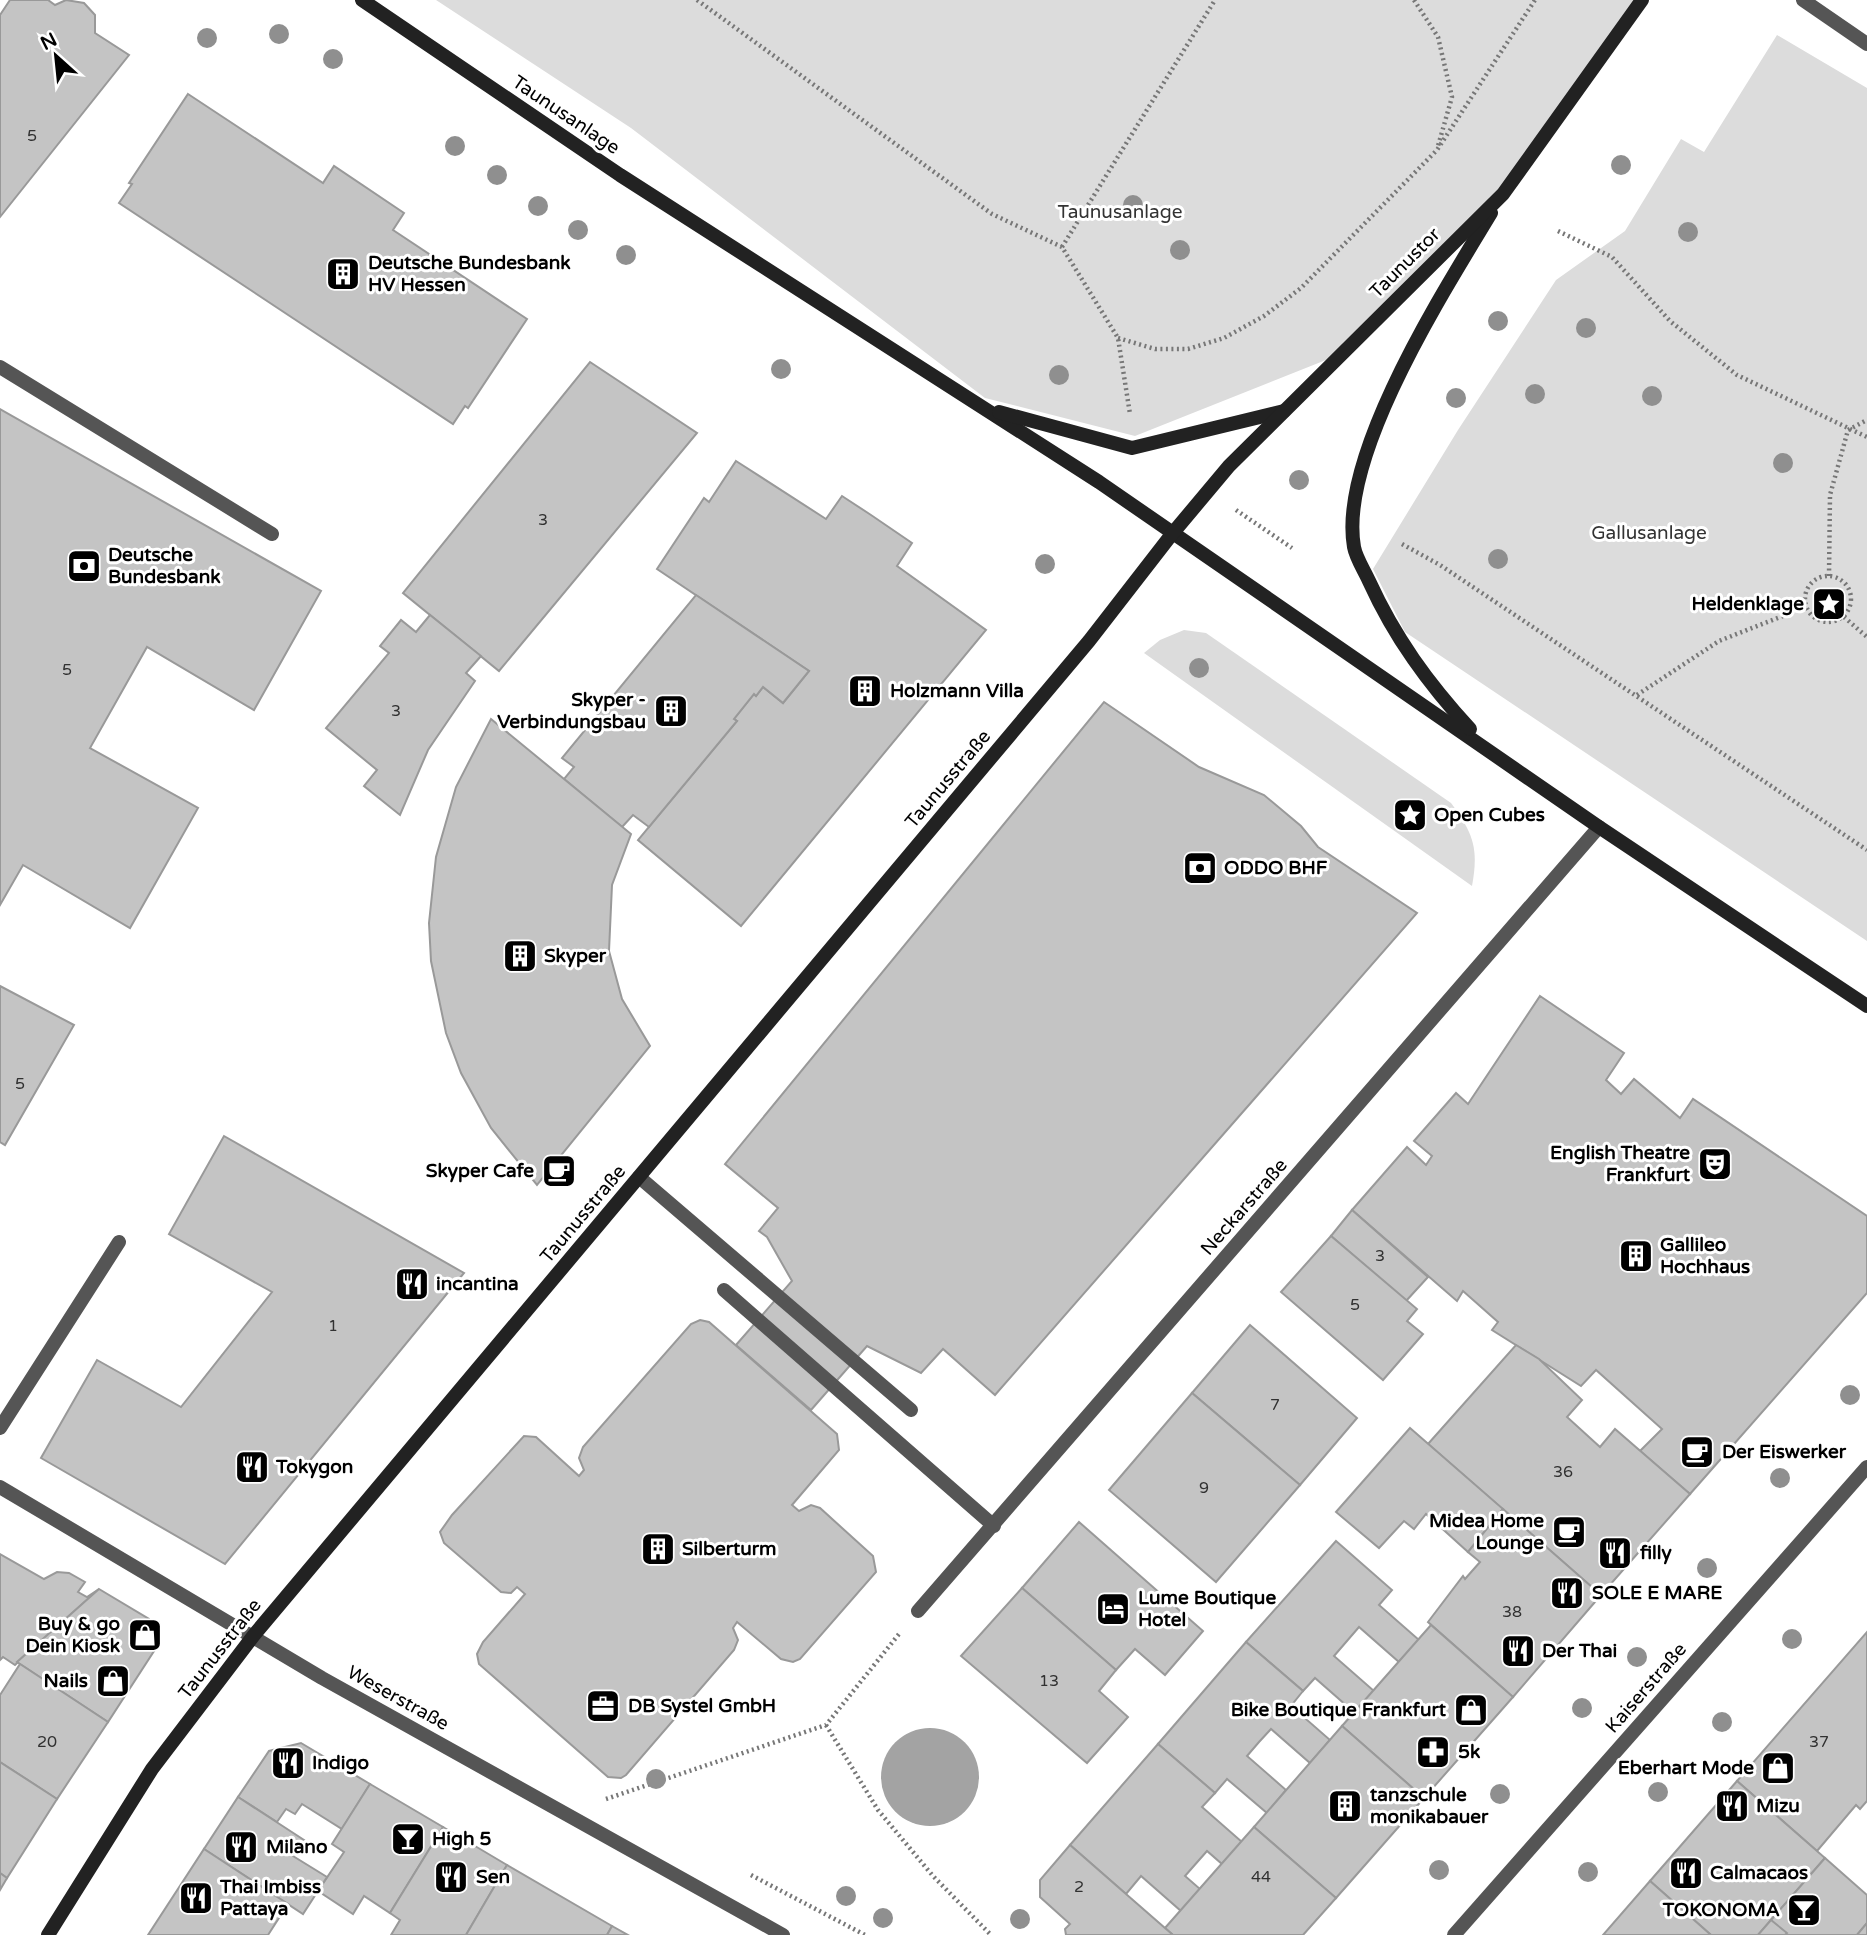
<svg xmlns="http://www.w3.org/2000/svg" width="1867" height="1935" font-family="'Varela Round',sans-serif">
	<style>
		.green { fill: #dcdcdc }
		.water { fill: #a3a3a3 }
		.building { fill: #c4c4c4; stroke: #999; stroke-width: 2 }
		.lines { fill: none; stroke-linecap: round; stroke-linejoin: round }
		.path { stroke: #777; stroke-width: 4.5; stroke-dasharray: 2 3.5; stroke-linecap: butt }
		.lane { stroke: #555; stroke-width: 14 }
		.street { stroke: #555; stroke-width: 14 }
		.secondary { stroke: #222; stroke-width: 14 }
		.tree { fill: #8f8f8f }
		.labels { text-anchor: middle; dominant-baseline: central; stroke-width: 6; stroke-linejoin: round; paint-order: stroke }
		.number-label { font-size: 16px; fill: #313131 }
		.street-label { font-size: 19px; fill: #000; stroke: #fff }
		.park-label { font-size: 19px; fill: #333; stroke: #fff }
		.poi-label { font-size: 19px; font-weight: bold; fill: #000; stroke: #fff; text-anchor: start }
	</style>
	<rect width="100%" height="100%" fill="#fff"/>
	<g class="green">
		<path d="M 436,0 L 1642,0 L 1503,194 L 1336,356 L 1135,436 L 985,398 L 631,128 Z"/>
		<path d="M 1777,35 L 1867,88 L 1867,941 L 1405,632 L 1373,569 L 1458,430 L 1556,280 L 1625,231 L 1681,139 L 1704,152 Z"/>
		<path d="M 1184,630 L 1206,633 L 1451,803 C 1473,833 1479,848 1472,886 L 1144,653 L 1160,640 Z"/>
	</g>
	<circle class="water" cx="930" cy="1777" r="49"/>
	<g class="building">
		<path d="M 10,0 L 48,0 L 55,5 L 66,0 L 84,3 L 95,15 L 95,33 L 129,55 L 0,217 L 0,15 Z"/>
		<path d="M 188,94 L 323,183 L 334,166 L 404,213 L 393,230 L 527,319 L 468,408 L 465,406 L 453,424 L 119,203 L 132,184 L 129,183 Z"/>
		<path d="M 590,362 L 697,433 L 499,671 L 403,593 Z"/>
		<path d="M 0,409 L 321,591 L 254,710 L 147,647 L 90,748 L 198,808 L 130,928 L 23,865 L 0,905 Z"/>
		<path d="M 736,461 L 826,519 L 842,496 L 871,515 L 912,543 L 897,566 L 986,630 L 741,926 L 638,840 L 737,721 L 734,719 L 754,694 L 756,696 L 763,687 L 783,703 L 809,671 L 657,569 L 704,498 L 709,502 Z"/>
		<path d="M 696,595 L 809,671 L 783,703 L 763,687 L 756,696 L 754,694 L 734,719 L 737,721 L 649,827 L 633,815 L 622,827 L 564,779 L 574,767 L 562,758 Z"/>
		<path d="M 430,615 L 481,656 L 466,673 L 475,681 L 428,750 L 400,815 L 364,786 L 377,770 L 326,728 L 389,653 L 380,646 L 401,620 L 416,632 Z"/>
		<path d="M 1104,702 L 1199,767 L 1264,795 L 1301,826 L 1318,847 L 1417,913 L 995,1395 L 943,1349 L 921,1373 L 867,1346 L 811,1410 L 736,1345 L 792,1281 L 767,1237 L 759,1231 L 778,1208 L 725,1164 Z"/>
		<path d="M 491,719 L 631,834 L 612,885 L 609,951 L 622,999 L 650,1046 L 537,1185 L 491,1128 L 461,1073 L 446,1033 L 431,961 L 429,923 L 436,857 L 456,787 Z"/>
		<path d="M 0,986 L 74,1025 L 5,1145 L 0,1142 Z"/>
		<path d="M 1540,996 L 1624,1053 L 1606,1080 L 1621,1094 L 1634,1079 L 1680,1118 L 1693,1099 L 1867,1216 L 1867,1293 L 1690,1494 L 1640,1451 L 1662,1429 L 1596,1370 L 1581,1386 L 1492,1330 L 1498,1322 L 1463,1291 L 1457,1301 L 1352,1210 L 1407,1147 L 1426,1165 L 1432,1156 L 1414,1141 L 1456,1093 L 1468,1104 Z"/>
		<path d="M 224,1136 L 464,1273 L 225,1564 L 41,1458 L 97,1360 L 181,1407 L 272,1292 L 169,1234 Z"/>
		<path d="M 1352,1210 L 1428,1277 L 1406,1301 L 1331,1236 Z"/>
		<path d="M 1331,1236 L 1417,1309 L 1407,1321 L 1423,1334 L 1383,1380 L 1281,1292 Z"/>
		<path d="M 700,1320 L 709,1322 L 837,1434 L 839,1450 L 792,1505 L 799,1511 L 811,1505 L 820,1508 L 873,1556 L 876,1572 L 800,1659 L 793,1662 L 781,1659 L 737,1622 L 733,1628 L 738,1640 L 734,1650 L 626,1775 L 621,1778 L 608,1777 L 479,1664 L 477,1654 L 483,1642 L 525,1594 L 517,1587 L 511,1593 L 501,1592 L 444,1543 L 440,1532 L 452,1515 L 524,1436 L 536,1437 L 579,1476 L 584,1470 L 579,1458 L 583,1447 L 691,1324 Z"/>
		<path d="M 1250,1325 L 1357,1418 L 1300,1485 L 1192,1393 Z"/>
		<path d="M 1516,1345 L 1539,1359 L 1582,1400 L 1567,1417 L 1600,1447 L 1615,1429 L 1690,1494 L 1601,1595 L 1428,1444 Z"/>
		<path d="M 1192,1393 L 1300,1485 L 1216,1582 L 1109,1490 Z"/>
		<path d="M 1410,1428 L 1503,1509 L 1468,1552 L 1426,1514 L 1414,1529 L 1404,1521 L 1379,1548 L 1336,1512 Z"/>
		<path d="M 1503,1509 L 1601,1595 L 1513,1697 L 1428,1622 L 1463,1576 L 1465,1579 L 1480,1562 L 1468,1552 Z"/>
		<path d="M 1079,1522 L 1203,1631 L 1165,1675 L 1135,1649 L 1116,1670 L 1022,1588 Z"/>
		<path d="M 1336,1541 L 1392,1590 L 1379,1605 L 1419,1640 L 1399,1662 L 1359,1627 L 1334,1656 L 1374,1691 L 1355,1713 L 1315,1678 L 1303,1691 L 1246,1642 Z"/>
		<path d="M 0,1554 L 44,1579 L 57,1572 L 69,1573 L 85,1582 L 78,1592 L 87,1597 L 99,1589 L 15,1665 L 3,1657 L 0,1660 Z"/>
		<path d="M 1022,1588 L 1116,1670 L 1099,1691 L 1128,1717 L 1087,1763 L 961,1656 Z"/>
		<path d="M 99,1589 L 149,1619 L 156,1648 L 108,1722 L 17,1662 Z"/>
		<path d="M 1431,1625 L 1513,1697 L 1424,1798 L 1342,1726 Z"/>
		<path d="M 1867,1632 L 1867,1801 L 1860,1809 L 1856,1805 L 1817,1851 L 1737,1781 Z"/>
		<path d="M 1246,1642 L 1303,1691 L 1291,1706 L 1330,1740 L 1310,1763 L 1271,1729 L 1259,1742 L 1247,1756 L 1286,1790 L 1267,1813 L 1227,1779 L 1215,1793 L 1158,1744 Z"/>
		<path d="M 20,1664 L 108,1722 L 57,1799 L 0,1762 L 0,1695 Z"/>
		<path d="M 1342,1726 L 1424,1798 L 1336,1898 L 1254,1827 Z"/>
		<path d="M 301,1743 L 370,1784 L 342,1829 L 302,1804 L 295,1814 L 286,1809 L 277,1822 L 238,1797 L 269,1751 Z"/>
		<path d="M 1158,1744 L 1215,1793 L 1202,1807 L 1242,1842 L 1222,1864 L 1207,1851 L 1185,1876 L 1200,1889 L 1181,1911 L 1141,1876 L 1126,1894 L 1070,1845 Z"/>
		<path d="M 0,1762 L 57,1799 L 7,1878 L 0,1873 Z"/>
		<path d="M 1737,1781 L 1825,1858 L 1758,1935 L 1711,1935 L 1650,1881 Z"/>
		<path d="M 370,1784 L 443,1827 L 390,1913 L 364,1896 L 353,1914 L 318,1891 L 344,1852 L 332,1844 Z"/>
		<path d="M 238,1797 L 304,1840 L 293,1856 L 327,1877 L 303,1914 L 204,1849 Z"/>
		<path d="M 443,1827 L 507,1865 L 466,1935 L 391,1935 L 400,1920 L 390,1913 Z"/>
		<path d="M 1254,1827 L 1336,1898 L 1303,1935 L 1173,1935 L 1165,1928 Z"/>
		<path d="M 1070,1845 L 1126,1894 L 1173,1935 L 1066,1935 L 1065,1929 L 1070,1924 L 1040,1897 L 1040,1880 Z"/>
		<path d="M 204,1849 L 288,1904 L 268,1935 L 148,1935 Z"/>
		<path d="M 1825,1858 L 1867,1895 L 1867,1923 L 1857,1935 L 1785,1935 L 1771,1920 Z"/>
		<path d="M 507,1865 L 612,1926 L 607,1935 L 466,1935 Z"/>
		<path d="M 0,1873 L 7,1878 L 0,1890 Z"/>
		<path d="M 1650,1881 L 1711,1935 L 1603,1935 Z"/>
		<path d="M 1771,1920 L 1787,1933 L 1785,1935 L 1758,1935 Z"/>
		<path d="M 1867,1923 L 1867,1935 L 1857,1935 Z"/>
		<path d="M 612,1926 L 628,1935 L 607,1935 Z"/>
	</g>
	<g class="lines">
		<g class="path">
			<path d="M 697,0 L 992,214 L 1062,247 L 1118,338 L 1130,414"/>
			<path d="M 1414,0 L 1438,37 L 1452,97 L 1438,146"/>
			<path d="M 1558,231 L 1612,257 L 1670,321 L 1737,375 L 1867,437"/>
			<path d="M 1062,247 L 1215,0"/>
			<path d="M 1118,338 L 1155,349 L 1188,349 L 1224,338 L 1264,316 L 1301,288 L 1437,150 L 1535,0"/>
			<path d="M 1236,510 L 1292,548"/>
			<path d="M 1402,544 L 1440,565 L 1867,850"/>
			<circle cx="1828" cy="599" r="23"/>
			<path d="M 1829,576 L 1830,495 L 1848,430 L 1867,420"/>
			<path d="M 1844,617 L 1867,637"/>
			<path d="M 1637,695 L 1719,641 L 1806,607"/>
			<path d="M 826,1725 L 878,1810 L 933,1876 L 991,1935"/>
			<path d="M 606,1799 L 826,1725 L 899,1634"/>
			<path d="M 751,1875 L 865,1935"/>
		</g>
		<g class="lane">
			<path d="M 0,367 L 272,534"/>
			<path d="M 639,1177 L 911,1410"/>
			<path d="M 724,1290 L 994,1526"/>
			<path d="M 0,1428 L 119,1242"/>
		</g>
		<g class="street">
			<path d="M 1803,0 L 1867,44"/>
			<path d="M 0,1487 L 322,1678 L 783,1935"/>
			<path d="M 918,1611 L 1599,827"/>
			<path d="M 1454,1935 L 1867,1467"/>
		</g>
		<g class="secondary">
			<path d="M 362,0 L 620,175 L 1099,482 L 1599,827 L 1867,1006"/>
			<path d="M 999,412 L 1132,448 L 1284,411"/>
			<path d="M 1470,729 C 1428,683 1395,638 1369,581 C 1364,570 1356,558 1354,547 C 1338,456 1444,291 1491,213"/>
			<path d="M 48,1935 L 152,1769 L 254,1635 L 1089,641 L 1172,534 L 1229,466 L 1503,194 L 1642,0"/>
		</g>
	</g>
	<g class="tree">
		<circle cx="279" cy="34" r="10"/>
		<circle cx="207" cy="38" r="10"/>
		<circle cx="333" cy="59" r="10"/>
		<circle cx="455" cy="146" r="10"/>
		<circle cx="1621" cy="165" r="10"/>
		<circle cx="497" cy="175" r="10"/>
		<circle cx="1133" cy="205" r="10"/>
		<circle cx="538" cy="206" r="10"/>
		<circle cx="578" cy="230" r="10"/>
		<circle cx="1688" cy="232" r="10"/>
		<circle cx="1180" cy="250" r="10"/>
		<circle cx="626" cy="255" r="10"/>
		<circle cx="1498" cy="321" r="10"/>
		<circle cx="1586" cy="328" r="10"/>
		<circle cx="781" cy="369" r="10"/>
		<circle cx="1059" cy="375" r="10"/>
		<circle cx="1535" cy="394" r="10"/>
		<circle cx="1652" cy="396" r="10"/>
		<circle cx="1456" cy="398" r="10"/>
		<circle cx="1783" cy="463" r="10"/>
		<circle cx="1299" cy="480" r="10"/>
		<circle cx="1498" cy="559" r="10"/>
		<circle cx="1045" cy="564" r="10"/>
		<circle cx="1199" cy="668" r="10"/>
		<circle cx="1850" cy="1395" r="10"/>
		<circle cx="1780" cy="1478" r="10"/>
		<circle cx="1707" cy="1568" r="10"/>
		<circle cx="1792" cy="1639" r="10"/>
		<circle cx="1637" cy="1657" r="10"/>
		<circle cx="1582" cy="1708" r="10"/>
		<circle cx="1722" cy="1722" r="10"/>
		<circle cx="656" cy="1779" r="10"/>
		<circle cx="1658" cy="1792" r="10"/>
		<circle cx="1500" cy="1794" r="10"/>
		<circle cx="1439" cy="1870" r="10"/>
		<circle cx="1588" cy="1872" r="10"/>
		<circle cx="846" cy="1896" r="10"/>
		<circle cx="883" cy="1918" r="10"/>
		<circle cx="1020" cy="1919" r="10"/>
	</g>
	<defs>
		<g id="building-square" transform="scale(1.75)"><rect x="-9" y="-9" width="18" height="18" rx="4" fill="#000" stroke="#fff"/><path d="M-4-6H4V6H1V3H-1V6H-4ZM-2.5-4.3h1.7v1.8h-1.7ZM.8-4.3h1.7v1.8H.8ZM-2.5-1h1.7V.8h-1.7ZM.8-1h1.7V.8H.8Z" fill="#fff"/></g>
		<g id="bank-square" transform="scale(1.75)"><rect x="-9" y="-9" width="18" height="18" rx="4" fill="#000" stroke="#fff"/><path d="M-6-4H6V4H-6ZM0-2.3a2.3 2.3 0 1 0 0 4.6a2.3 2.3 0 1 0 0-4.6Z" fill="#fff"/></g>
		<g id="sight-square" transform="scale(1.75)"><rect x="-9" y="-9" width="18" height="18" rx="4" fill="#000" stroke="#fff"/><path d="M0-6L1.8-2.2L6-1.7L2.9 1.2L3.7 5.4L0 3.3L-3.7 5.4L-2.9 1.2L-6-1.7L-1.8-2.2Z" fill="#fff"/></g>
		<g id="theatre-square" transform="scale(1.75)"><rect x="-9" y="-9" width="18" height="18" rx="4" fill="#000" stroke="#fff"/><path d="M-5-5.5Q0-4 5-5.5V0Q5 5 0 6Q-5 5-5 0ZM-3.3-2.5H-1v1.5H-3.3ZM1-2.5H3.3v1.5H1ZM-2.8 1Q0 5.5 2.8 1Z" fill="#fff"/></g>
		<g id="cafe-square" transform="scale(1.75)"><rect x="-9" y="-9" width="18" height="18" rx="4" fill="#000" stroke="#fff"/><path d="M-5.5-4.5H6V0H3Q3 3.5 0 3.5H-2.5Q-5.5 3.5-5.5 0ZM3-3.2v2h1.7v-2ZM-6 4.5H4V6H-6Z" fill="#fff"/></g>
		<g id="restaurant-square" transform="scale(1.75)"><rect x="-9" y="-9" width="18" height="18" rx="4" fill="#000" stroke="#fff"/><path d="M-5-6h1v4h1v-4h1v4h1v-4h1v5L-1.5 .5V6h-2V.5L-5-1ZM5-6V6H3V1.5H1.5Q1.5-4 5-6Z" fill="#fff"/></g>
		<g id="hotel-square" transform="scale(1.75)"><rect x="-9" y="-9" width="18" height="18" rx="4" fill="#000" stroke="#fff"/><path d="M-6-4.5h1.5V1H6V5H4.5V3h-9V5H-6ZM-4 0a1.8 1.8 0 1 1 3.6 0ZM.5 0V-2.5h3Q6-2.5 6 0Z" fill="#fff"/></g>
		<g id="shop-square" transform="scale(1.75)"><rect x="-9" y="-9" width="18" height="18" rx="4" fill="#000" stroke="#fff"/><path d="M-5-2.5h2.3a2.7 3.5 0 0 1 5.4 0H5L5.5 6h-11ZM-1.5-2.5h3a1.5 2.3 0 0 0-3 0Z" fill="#fff"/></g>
		<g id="office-square" transform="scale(1.75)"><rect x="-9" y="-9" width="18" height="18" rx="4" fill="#000" stroke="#fff"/><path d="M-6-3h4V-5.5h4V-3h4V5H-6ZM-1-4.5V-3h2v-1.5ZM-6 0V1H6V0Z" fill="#fff"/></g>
		<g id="pharmacy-square" transform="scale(1.75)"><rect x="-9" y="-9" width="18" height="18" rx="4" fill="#000" stroke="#fff"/><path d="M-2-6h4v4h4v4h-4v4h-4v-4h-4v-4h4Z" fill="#fff"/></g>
		<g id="bar-square" transform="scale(1.75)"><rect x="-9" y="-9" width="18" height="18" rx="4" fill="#000" stroke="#fff"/><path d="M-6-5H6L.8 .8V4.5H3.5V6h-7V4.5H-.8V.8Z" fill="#fff"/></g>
	</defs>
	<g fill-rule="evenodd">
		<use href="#building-square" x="343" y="274"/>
		<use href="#bank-square" x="84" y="566"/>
		<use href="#sight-square" x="1829" y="604"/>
		<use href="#building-square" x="865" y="691"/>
		<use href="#building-square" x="671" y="711"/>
		<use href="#sight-square" x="1410" y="815"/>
		<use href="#bank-square" x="1200" y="868"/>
		<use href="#building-square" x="520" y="956"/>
		<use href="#theatre-square" x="1715" y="1164"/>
		<use href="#cafe-square" x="559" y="1171"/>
		<use href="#building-square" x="1636" y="1256"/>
		<use href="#restaurant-square" x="412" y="1284"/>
		<use href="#cafe-square" x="1697" y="1452"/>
		<use href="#restaurant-square" x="252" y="1467"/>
		<use href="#cafe-square" x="1569" y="1532"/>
		<use href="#building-square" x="658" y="1549"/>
		<use href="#restaurant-square" x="1615" y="1553"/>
		<use href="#restaurant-square" x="1567" y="1593"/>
		<use href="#hotel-square" x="1113" y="1609"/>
		<use href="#shop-square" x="145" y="1635"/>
		<use href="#restaurant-square" x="1518" y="1651"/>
		<use href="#shop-square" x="113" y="1681"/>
		<use href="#office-square" x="603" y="1706"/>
		<use href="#shop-square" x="1471" y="1710"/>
		<use href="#pharmacy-square" x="1433" y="1752"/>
		<use href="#restaurant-square" x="288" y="1763"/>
		<use href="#shop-square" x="1778" y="1768"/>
		<use href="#building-square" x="1345" y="1806"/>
		<use href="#restaurant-square" x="1732" y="1806"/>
		<use href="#bar-square" x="408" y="1839"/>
		<use href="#restaurant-square" x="241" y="1847"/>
		<use href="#restaurant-square" x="1686" y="1873"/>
		<use href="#restaurant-square" x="451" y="1877"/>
		<use href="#restaurant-square" x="196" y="1898"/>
		<use href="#bar-square" x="1804" y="1910"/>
	</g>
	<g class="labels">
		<g class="number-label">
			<text x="32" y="136">5</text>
			<text x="543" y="520">3</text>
			<text x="67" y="670">5</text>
			<text x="396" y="711">3</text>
			<text x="20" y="1084">5</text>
			<text x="1380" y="1256">3</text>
			<text x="1355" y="1305">5</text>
			<text x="333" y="1326">1</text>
			<text x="1275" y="1405">7</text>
			<text x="1563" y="1472">36</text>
			<text x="1204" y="1488">9</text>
			<text x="1512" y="1612">38</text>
			<text x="1049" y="1681">13</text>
			<text x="47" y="1742">20</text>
			<text x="1819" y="1742">37</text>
			<text x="1261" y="1877">44</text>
			<text x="1079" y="1887">2</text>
		</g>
		<g class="street-label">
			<text transform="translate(566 115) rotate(34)">Taunusanlage</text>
			<text transform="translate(1405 263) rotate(-45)">Taunustor</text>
			<text transform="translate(948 779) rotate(-50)">Taunusstraße</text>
			<text transform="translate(1244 1207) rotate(-49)">Neckarstraße</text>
			<text transform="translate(583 1214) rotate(-50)">Taunusstraße</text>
			<text transform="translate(220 1649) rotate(-52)">Taunusstraße</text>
			<text transform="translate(1646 1688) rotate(-49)">Kaiserstraße</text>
			<text transform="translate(398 1698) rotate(29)">Weserstraße</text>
		</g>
		<g class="park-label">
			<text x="1120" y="212">Taunusanlage</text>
			<text x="1649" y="533">Gallusanlage</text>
		</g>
		<g class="poi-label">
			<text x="368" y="263">Deutsche Bundesbank<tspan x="368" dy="22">HV Hessen</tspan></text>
			<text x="108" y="555">Deutsche<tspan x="108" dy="22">Bundesbank</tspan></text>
			<text x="1804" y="604" text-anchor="end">Heldenklage</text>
			<text x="890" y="691">Holzmann Villa</text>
			<text x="646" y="700" text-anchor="end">Skyper -<tspan x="646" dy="22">Verbindungsbau</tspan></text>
			<text x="1434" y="815">Open Cubes</text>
			<text x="1224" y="868">ODDO BHF</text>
			<text x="544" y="956">Skyper</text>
			<text x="1690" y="1153" text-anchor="end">English Theatre<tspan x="1690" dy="22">Frankfurt</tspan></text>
			<text x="534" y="1171" text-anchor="end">Skyper Cafe</text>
			<text x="1660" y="1245">Gallileo<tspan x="1660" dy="22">Hochhaus</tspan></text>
			<text x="436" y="1284">incantina</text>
			<text x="1722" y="1452">Der Eiswerker</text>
			<text x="276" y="1467">Tokygon</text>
			<text x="1544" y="1521" text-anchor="end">Midea Home<tspan x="1544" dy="22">Lounge</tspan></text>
			<text x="682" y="1549">Silberturm</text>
			<text x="1640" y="1553">filly</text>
			<text x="1592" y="1593">SOLE E MARE</text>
			<text x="1138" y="1598">Lume Boutique<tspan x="1138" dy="22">Hotel</tspan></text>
			<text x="120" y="1624" text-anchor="end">Buy &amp; go<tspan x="120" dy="22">Dein Kiosk</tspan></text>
			<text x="1542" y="1651">Der Thai</text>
			<text x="88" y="1681" text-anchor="end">Nails</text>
			<text x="628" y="1706">DB Systel GmbH</text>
			<text x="1446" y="1710" text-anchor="end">Bike Boutique Frankfurt</text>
			<text x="1458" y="1752">5k</text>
			<text x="312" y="1763">Indigo</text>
			<text x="1754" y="1768" text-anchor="end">Eberhart Mode</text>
			<text x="1370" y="1795">tanzschule<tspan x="1370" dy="22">monikabauer</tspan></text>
			<text x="1756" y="1806">Mizu</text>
			<text x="432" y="1839">High 5</text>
			<text x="266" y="1847">Milano</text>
			<text x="1710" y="1873">Calmacaos</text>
			<text x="476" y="1877">Sen</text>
			<text x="220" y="1887">Thai Imbiss<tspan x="220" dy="22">Pattaya</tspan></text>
			<text x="1780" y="1910" text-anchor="end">TOKONOMA</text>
		</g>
	</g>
	<g transform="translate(56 56) rotate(333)" stroke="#ffffff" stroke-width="5" paint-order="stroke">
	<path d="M0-5L12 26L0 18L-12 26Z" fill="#000000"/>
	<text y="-10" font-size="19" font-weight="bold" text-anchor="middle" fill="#000000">N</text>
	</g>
</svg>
